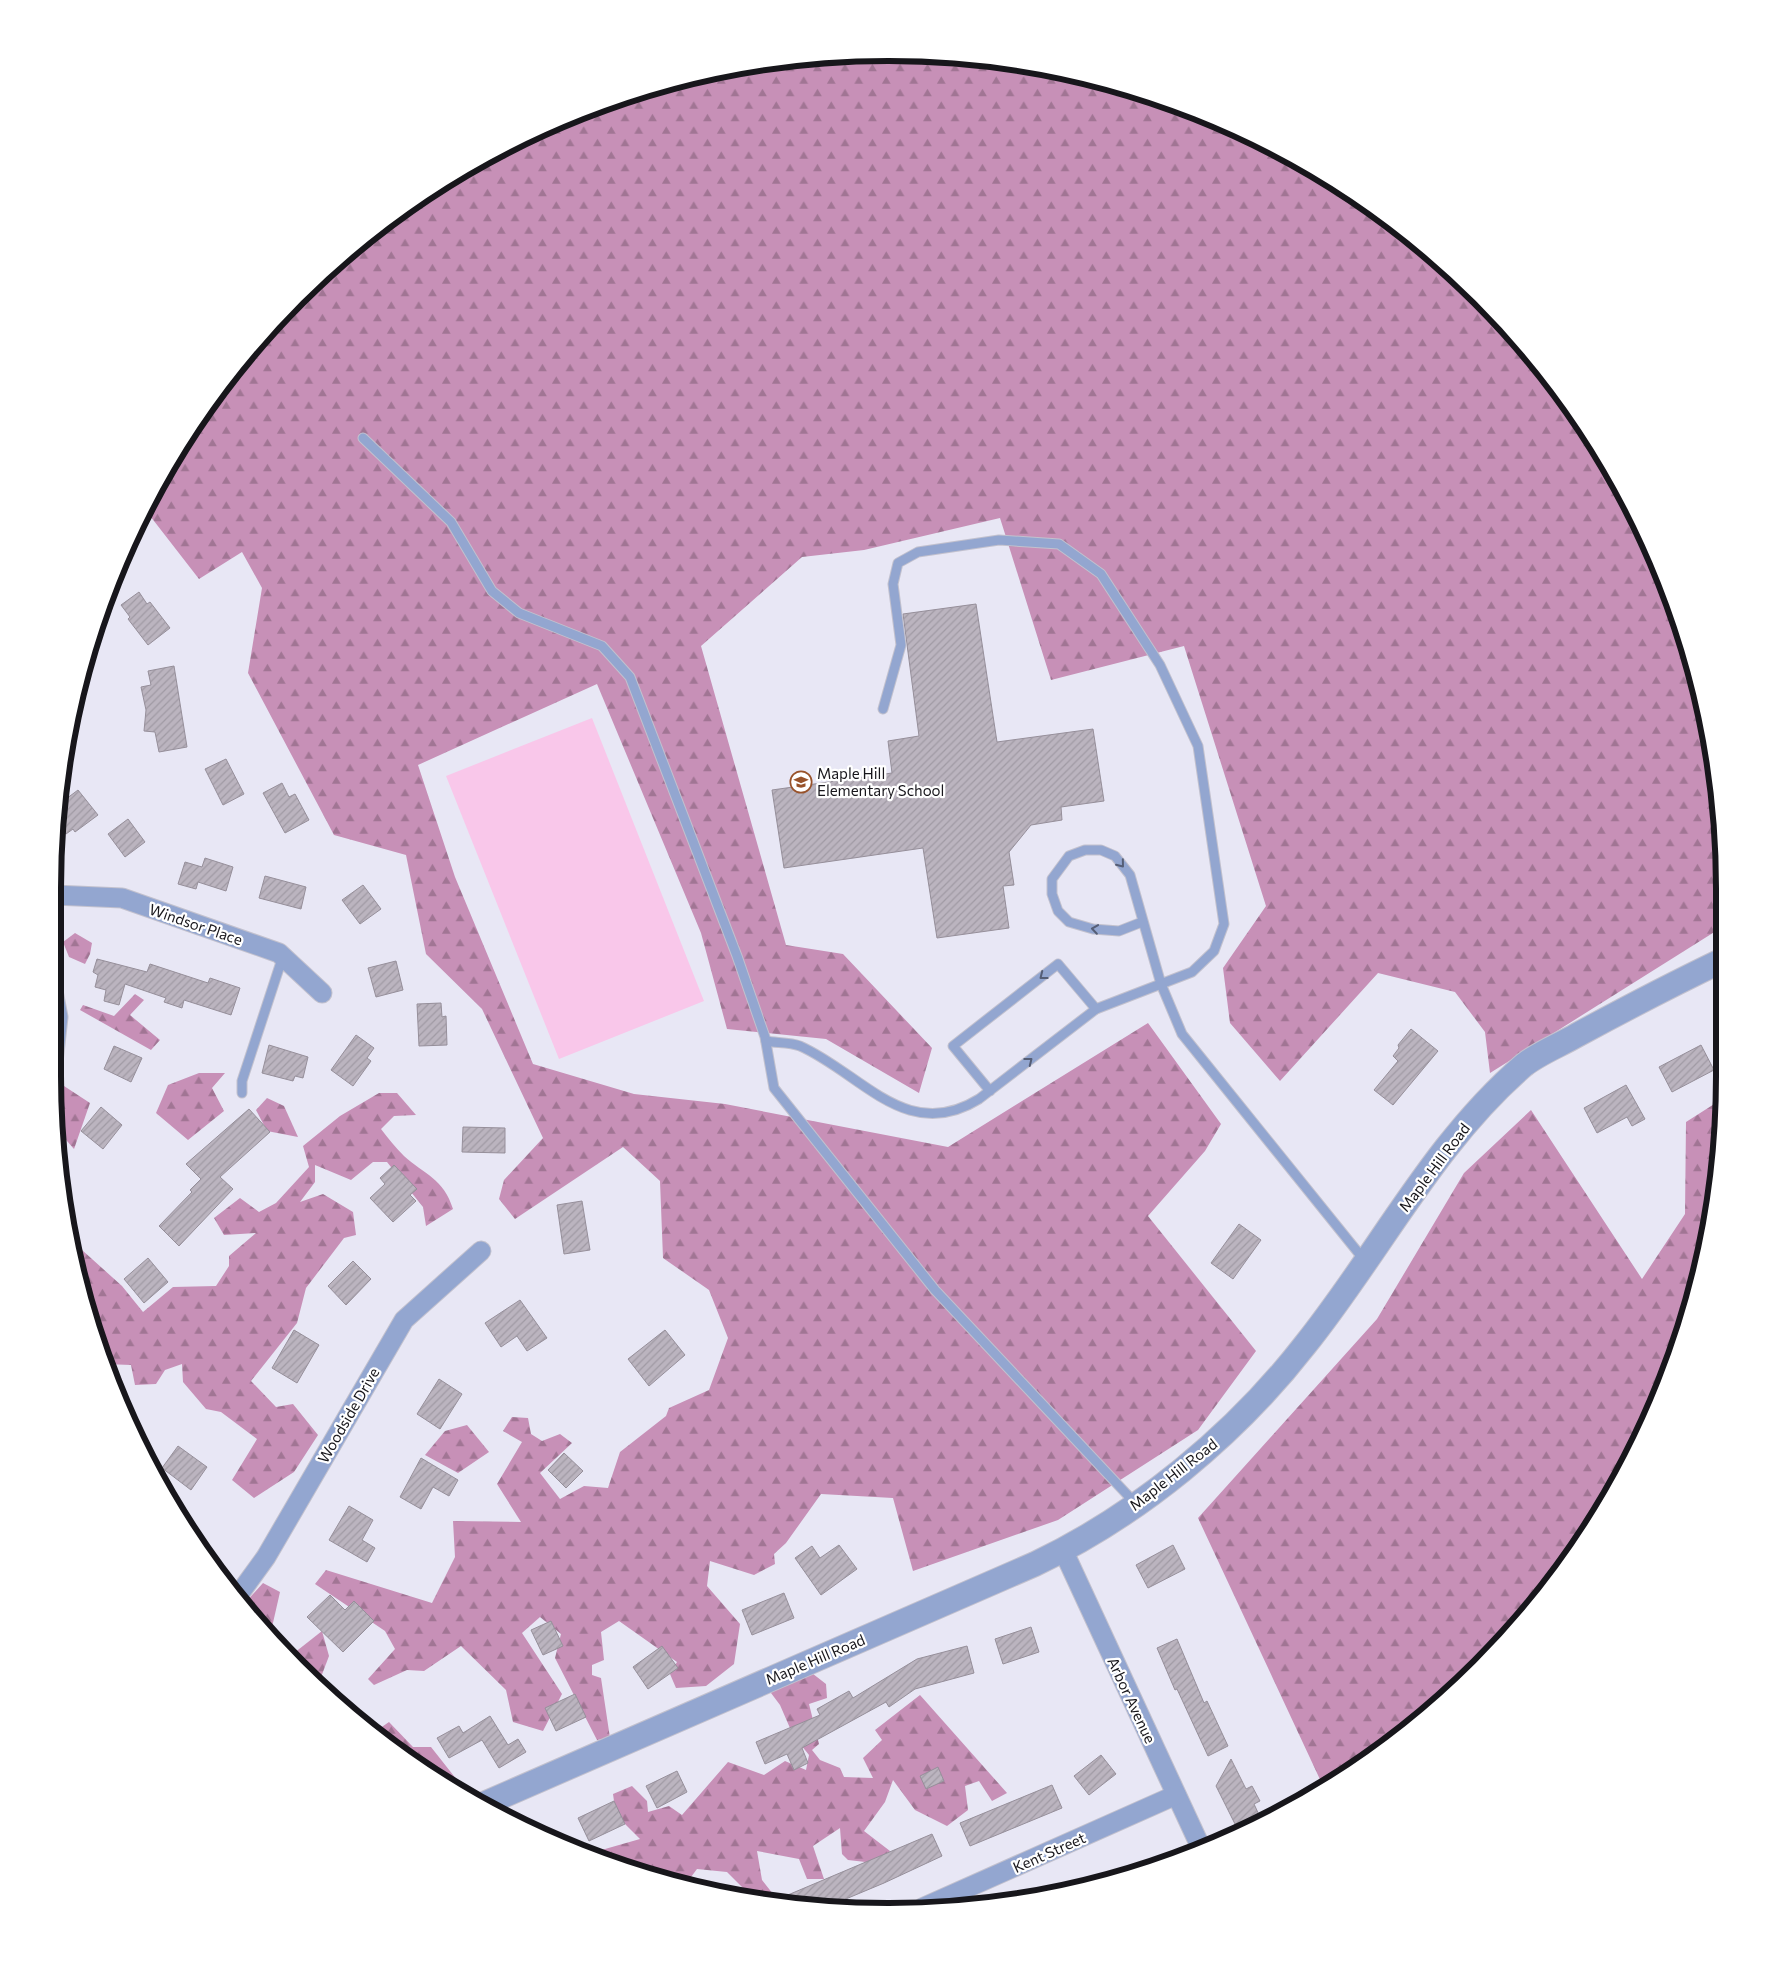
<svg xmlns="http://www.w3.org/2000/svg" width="1777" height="1964" font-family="Commissioner,sans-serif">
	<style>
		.forest { fill: url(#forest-firs) }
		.garden { fill: #f9c7ea }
		.building { fill: url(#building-hatch); stroke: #968f9a }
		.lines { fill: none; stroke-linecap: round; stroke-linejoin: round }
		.service-casing { stroke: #c2c1ce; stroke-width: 11 }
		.minor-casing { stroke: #c2c1ce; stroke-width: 21 }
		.tertiary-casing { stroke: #c2c1ce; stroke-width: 26 }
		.service { stroke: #93a6d0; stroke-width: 9 }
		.minor { stroke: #93a6d0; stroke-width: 19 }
		.tertiary { stroke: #93a6d0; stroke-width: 24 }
		.oneway { stroke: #555e76 }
		.labels { text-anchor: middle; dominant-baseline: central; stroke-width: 4.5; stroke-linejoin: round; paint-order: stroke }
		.poi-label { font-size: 15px; fill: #17161b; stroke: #fff; text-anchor: start }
		.street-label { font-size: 15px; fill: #17161b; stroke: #fff }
		.rim { fill: none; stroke: #17161b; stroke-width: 6 }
	</style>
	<defs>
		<pattern id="forest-firs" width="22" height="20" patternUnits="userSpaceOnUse" patternTransform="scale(1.25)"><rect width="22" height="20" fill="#c790b7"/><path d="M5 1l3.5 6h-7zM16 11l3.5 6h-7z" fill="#a17594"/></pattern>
		<pattern id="building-hatch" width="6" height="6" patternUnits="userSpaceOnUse" patternTransform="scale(1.25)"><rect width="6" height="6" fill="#bbb4bf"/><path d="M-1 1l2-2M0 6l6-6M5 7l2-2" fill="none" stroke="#a09aa4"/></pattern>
	</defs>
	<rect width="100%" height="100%" fill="#e8e7f5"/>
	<g class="forest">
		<path d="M 888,53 L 1051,69 L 1208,116 L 1353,193 L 1479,297 L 1583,424 L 1661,568 L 1708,725 L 1724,888 L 1724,926 L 1490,1073 L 1485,1032 L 1455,992 L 1378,973 L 1280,1081 L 1230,1023 L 1223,968 L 1266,906 L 1184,646 L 1051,680 L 1000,518 L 864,550 L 802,557 L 701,646 L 786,945 L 843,954 L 932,1048 L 919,1093 L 826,1039 L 727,1029 L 701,933 L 597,684 L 418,765 L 455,877 L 533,1064 L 634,1094 L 725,1104 L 948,1147 L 1148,1023 L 1221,1124 L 1205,1151 L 1148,1216 L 1256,1351 L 1198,1430 L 1058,1520 L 913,1571 L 893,1498 L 821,1494 L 786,1543 L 774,1554 L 775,1564 L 754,1575 L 710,1561 L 707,1586 L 740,1624 L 734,1664 L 706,1686 L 676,1688 L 670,1674 L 677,1662 L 619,1621 L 601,1632 L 604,1660 L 592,1665 L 592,1675 L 601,1678 L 610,1738 L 597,1740 L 555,1658 L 561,1634 L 540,1617 L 522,1633 L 562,1694 L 543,1731 L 513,1722 L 506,1690 L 461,1646 L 424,1671 L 407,1670 L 374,1685 L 368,1679 L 395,1649 L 385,1631 L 315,1584 L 326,1570 L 432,1603 L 455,1557 L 453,1521 L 521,1522 L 497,1484 L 522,1442 L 503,1431 L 512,1417 L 528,1418 L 531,1434 L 542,1441 L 560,1434 L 572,1443 L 540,1473 L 560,1499 L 584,1486 L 608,1488 L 620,1452 L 666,1416 L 669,1408 L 709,1390 L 728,1338 L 709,1290 L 663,1258 L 660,1181 L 623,1147 L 515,1219 L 499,1199 L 504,1180 L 543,1138 L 482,1009 L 426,954 L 406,855 L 334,835 L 248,673 L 262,588 L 242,552 L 199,579 L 147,512 L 193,424 L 297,298 L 424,194 L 568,116 L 725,69 Z"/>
		<path d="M 75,933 L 92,943 L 90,954 L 85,964 L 69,957 L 63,942 Z"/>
		<path d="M 135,994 L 144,1000 L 130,1015 L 160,1040 L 151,1050 L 80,1010 L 83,1005 L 114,1016 Z"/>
		<path d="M 199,1073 L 225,1073 L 212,1088 L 224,1111 L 188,1140 L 156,1113 L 168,1085 Z"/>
		<path d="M 64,1086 L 90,1103 L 74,1149 C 53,1126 51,1115 64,1086 Z"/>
		<path d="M 379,1093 L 397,1093 L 416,1115 L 394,1116 L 381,1129 C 388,1138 396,1148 404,1156 C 424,1174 444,1179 453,1209 L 426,1226 L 423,1207 L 387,1162 L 373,1162 L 351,1180 L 315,1165 L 315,1182 L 300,1202 L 323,1194 L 353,1212 L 356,1235 L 344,1238 L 306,1288 L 297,1323 L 251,1381 L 276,1407 L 293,1404 L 318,1435 L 294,1472 L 254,1498 L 232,1480 L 257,1439 L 221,1412 L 206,1409 L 183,1382 L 182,1364 L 165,1370 L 156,1384 L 135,1385 L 131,1365 L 105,1364 L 97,1344 L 73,1256 L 82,1250 L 122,1286 L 143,1312 L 173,1287 L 216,1286 L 229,1266 L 229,1256 L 256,1233 L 224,1235 L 214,1218 L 240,1198 L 259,1212 L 276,1203 L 309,1167 L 303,1146 L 340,1116 Z"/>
		<path d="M 267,1098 L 284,1106 L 298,1137 L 267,1131 L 256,1110 Z"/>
		<path d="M 1719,1101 L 1717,1184 L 1680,1344 L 1613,1493 L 1517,1627 L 1397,1739 L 1324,1788 L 1198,1518 L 1377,1319 L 1464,1173 L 1531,1110 L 1642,1279 L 1685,1214 L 1686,1122 Z"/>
		<path d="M 467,1425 L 489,1452 L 458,1473 L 425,1455 L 445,1431 Z"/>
		<path d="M 263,1583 L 280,1592 L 270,1636 L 243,1605 Z"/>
		<path d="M 322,1631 L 329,1656 L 318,1685 L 289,1657 Z"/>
		<path d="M 808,1670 L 826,1684 L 827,1698 L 809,1704 L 819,1744 L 812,1750 L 820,1760 L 840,1768 L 844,1777 L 873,1778 L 863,1758 L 882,1740 L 875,1730 L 920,1695 L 1007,1793 L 992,1801 L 979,1781 L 965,1786 L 968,1810 L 947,1826 L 915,1810 L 893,1780 L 885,1802 L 864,1831 L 890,1851 L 883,1864 L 848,1860 L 842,1854 L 840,1828 L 813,1846 L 824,1879 L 807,1879 L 799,1859 L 757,1851 L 762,1880 L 773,1894 L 771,1900 L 753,1898 L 727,1872 L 697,1869 L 685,1885 L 620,1867 L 596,1857 L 598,1851 L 640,1839 L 616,1815 L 613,1794 L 632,1786 L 647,1801 L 648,1812 L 669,1806 L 682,1815 L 728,1762 L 764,1775 L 785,1761 L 806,1770 L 809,1755 L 793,1735 L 780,1705 L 768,1689 Z"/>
		<path d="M 389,1722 L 413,1747 L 431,1747 L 461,1785 L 459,1788 L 373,1733 Z"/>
	</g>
	<path class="garden" d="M 592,718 L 704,1001 L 559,1059 L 446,776 Z"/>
	<g class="building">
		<path d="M 139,592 L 147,604 L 150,602 L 170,628 L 148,645 L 128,619 L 130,617 L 121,605 Z"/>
		<path d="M 976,604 L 997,742 L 1093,729 L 1104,801 L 1061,807 L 1062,820 L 1031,825 L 1009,852 L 1014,885 L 1003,886 L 1009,928 L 937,938 L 923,848 L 784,868 L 772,790 L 892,773 L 888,741 L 919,736 L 903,614 Z"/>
		<path d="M 174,666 L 187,747 L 159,752 L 155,732 L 144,731 L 146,710 L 141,687 L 151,685 L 148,671 Z"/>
		<path d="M 226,759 L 244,794 L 223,805 L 205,769 Z"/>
		<path d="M 282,783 L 289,797 L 295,794 L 309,820 L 285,833 L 263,793 Z"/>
		<path d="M 78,790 L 98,815 L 75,832 L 73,829 L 66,834 L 57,821 L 63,816 L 58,805 Z"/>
		<path d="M 128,819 L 145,842 L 125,857 L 108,834 Z"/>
		<path d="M 205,858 L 233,867 L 226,891 L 198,882 L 196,889 L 178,884 L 185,862 L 202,867 Z"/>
		<path d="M 265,876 L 306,887 L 301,909 L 259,898 Z"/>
		<path d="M 363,885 L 381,909 L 360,924 L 342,900 Z"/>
		<path d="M 97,959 L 147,972 L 150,964 L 208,983 L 210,978 L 240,988 L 231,1015 L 184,1000 L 182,1008 L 164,1002 L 166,998 L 125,984 L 119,1005 L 104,1001 L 106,990 L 95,987 L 98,975 L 93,972 Z"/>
		<path d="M 396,961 L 403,990 L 376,997 L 368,968 Z"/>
		<path d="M 441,1003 L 442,1017 L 446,1016 L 447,1045 L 419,1046 L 417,1004 Z"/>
		<path d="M 1411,1029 L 1438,1051 L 1393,1105 L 1374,1090 L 1398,1061 L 1393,1056 L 1399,1048 L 1398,1045 Z"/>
		<path d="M 356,1035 L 374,1048 L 367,1058 L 371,1061 L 353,1086 L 331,1070 Z"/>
		<path d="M 269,1045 L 308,1057 L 303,1078 L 295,1076 L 293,1081 L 262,1073 Z"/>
		<path d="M 1701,1045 L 1714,1070 L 1672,1092 L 1659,1067 Z"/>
		<path d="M 114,1046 L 142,1058 L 131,1082 L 104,1069 Z"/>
		<path d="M 1626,1085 L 1645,1119 L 1632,1126 L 1627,1117 L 1597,1133 L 1584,1108 Z"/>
		<path d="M 101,1107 L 122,1125 L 103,1149 L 81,1131 Z"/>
		<path d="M 249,1109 L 270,1132 L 220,1177 L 233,1189 L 179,1246 L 159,1226 L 192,1192 L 190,1190 L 201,1179 L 186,1164 Z"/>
		<path d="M 463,1127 L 505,1128 L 505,1153 L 462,1152 Z"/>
		<path d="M 394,1165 L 417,1189 L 410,1195 L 416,1201 L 393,1222 L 370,1198 L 385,1184 L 380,1178 Z"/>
		<path d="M 582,1201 L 590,1250 L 564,1254 L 557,1205 Z"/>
		<path d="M 1239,1224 L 1261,1240 L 1233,1279 L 1211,1263 Z"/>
		<path d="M 148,1258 L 168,1282 L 144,1303 L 124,1279 Z"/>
		<path d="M 353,1261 L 371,1279 L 346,1305 L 328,1286 Z"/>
		<path d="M 520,1300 L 547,1338 L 527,1351 L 517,1336 L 501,1347 L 485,1323 Z"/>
		<path d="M 294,1330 L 319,1345 L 297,1383 L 272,1368 Z"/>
		<path d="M 665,1330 L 685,1355 L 649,1386 L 628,1359 Z"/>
		<path d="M 439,1379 L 462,1394 L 440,1429 L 417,1414 Z"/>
		<path d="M 178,1446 L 207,1467 L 191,1490 L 162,1468 Z"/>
		<path d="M 564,1453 L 583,1471 L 566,1488 L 548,1470 Z"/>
		<path d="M 421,1458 L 458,1480 L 449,1496 L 433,1487 L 421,1509 L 400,1497 Z"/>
		<path d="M 349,1506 L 373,1520 L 362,1540 L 375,1548 L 367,1562 L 329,1540 Z"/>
		<path d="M 839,1545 L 857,1569 L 821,1595 L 795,1558 L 812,1546 L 820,1558 Z"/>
		<path d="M 1173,1545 L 1185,1569 L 1148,1588 L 1136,1565 Z"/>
		<path d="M 784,1593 L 794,1618 L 752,1635 L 742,1610 Z"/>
		<path d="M 330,1595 L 345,1610 L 354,1601 L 374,1621 L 343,1652 L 307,1617 Z"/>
		<path d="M 551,1621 L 563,1646 L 543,1655 L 531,1630 Z"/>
		<path d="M 1031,1627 L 1039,1652 L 1003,1664 L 995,1639 Z"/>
		<path d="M 1177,1639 L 1204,1703 L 1207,1701 L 1228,1746 L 1208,1756 L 1177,1689 L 1175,1690 L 1157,1648 Z"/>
		<path d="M 662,1646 L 678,1668 L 648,1689 L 633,1667 Z"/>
		<path d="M 967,1646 L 974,1673 L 915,1689 L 889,1707 L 886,1702 L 802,1748 L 808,1763 L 794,1770 L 787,1754 L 765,1764 L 756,1742 L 820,1715 L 817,1709 L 849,1691 L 853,1698 L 917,1659 Z"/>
		<path d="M 575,1694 L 586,1717 L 556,1731 L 545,1708 Z"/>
		<path d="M 490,1716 L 508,1745 L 518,1739 L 526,1752 L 499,1768 L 482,1740 L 449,1758 L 437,1738 L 459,1726 L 463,1733 Z"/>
		<path d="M 1101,1755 L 1116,1774 L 1089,1795 L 1074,1776 Z"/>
		<path d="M 1231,1759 L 1246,1789 L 1252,1786 L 1260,1801 L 1254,1804 L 1260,1817 L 1237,1828 L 1216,1786 Z"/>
		<path d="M 938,1767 L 944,1781 L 926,1789 L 920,1776 Z"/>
		<path d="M 677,1771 L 687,1792 L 657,1808 L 646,1786 Z"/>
		<path d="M 1052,1785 L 1062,1808 L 970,1846 L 960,1823 Z"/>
		<path d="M 614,1801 L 625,1824 L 589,1841 L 578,1818 Z"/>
		<path d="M 932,1834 L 942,1856 L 884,1883 L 829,1906 L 776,1900 Z"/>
	</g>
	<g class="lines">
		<g class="service-casing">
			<g id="service">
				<path d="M 363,438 L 451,522 L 492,591 L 519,613 L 602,646 L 630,677 L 737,956 L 765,1037 L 774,1088 L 935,1290 L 1136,1504"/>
				<path d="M 883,709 L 901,645 L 893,584 L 898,563 L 918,552 L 999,540 L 1059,544 L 1101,574 L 1160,665 L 1198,746 L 1224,924 L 1214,951 L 1192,972 L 1096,1009"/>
				<path d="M 1142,922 L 1119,931 L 1093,929 L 1069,922 L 1058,911 L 1052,894 L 1052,879 L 1069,856 L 1085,850 L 1101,850 L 1115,856 L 1130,875 L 1161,984 L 1182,1034 L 1365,1261"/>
				<path d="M 766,1041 C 776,1043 790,1042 800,1046 C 861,1073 907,1144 979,1099 L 1096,1009 L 1058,964 L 953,1046 L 990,1091"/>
				<path d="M 242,1093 L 242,1081 L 283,956"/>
			</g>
		</g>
		<g class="minor-casing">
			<g id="minor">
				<path d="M 54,895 L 122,898 L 279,953 L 322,993"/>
				<path d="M 53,1062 L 58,1017 L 53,991"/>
				<path d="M 1063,1550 L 1202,1850"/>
				<path d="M 237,1597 L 266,1557 L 404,1320 L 481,1251"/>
				<path d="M 922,1908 L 1176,1795"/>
			</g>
		</g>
		<g class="tertiary-casing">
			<path id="tertiary" d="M 484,1804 L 1035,1564 C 1138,1515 1235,1435 1305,1345 C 1379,1253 1433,1143 1524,1065 C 1539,1053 1560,1045 1577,1035 C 1625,1009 1673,984 1723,960"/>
		</g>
		<use href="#service" class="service"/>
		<use href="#minor" class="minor"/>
		<use href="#tertiary" class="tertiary"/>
	</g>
	<defs><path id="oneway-chevron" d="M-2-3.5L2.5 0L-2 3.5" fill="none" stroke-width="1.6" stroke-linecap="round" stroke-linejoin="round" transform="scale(1.25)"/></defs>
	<g class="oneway">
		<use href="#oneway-chevron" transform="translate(1121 864) rotate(51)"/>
		<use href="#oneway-chevron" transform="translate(1095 929) rotate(-172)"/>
		<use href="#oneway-chevron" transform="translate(1043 976) rotate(142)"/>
		<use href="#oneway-chevron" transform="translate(1029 1061) rotate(-38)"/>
	</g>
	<defs>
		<g id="school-ring" transform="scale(1.125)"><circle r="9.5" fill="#fff" stroke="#98522a" stroke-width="1.5"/><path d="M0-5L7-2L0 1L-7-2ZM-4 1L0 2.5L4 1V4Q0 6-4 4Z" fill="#98522a"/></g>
	</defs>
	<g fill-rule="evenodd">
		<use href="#school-ring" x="801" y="782"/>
	</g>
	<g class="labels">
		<g class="poi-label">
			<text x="817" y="773">Maple Hill<tspan x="817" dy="17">Elementary School</tspan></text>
		</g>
		<g class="street-label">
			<text transform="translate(196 924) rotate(19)">Windsor Place</text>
			<text transform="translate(1434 1167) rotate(-53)">Maple Hill Road</text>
			<text transform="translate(348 1415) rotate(-60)">Woodside Drive</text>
			<text transform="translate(1173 1474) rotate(-38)">Maple Hill Road</text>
			<text transform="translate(815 1659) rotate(-23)">Maple Hill Road</text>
			<text transform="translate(1132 1700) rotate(65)">Arbor Avenue</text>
			<text transform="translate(1049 1852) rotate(-24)">Kent Street</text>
		</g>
	</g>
	<path d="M0 0H1777V1964H0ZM888 61H889A827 827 0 0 1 1716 888V1076A827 827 0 0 1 889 1903H888A827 827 0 0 1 61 1076V888A827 827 0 0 1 888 61Z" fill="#fff" fill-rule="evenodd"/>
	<path class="rim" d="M888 61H889A827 827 0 0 1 1716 888V1076A827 827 0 0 1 889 1903H888A827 827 0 0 1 61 1076V888A827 827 0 0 1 888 61Z"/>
</svg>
